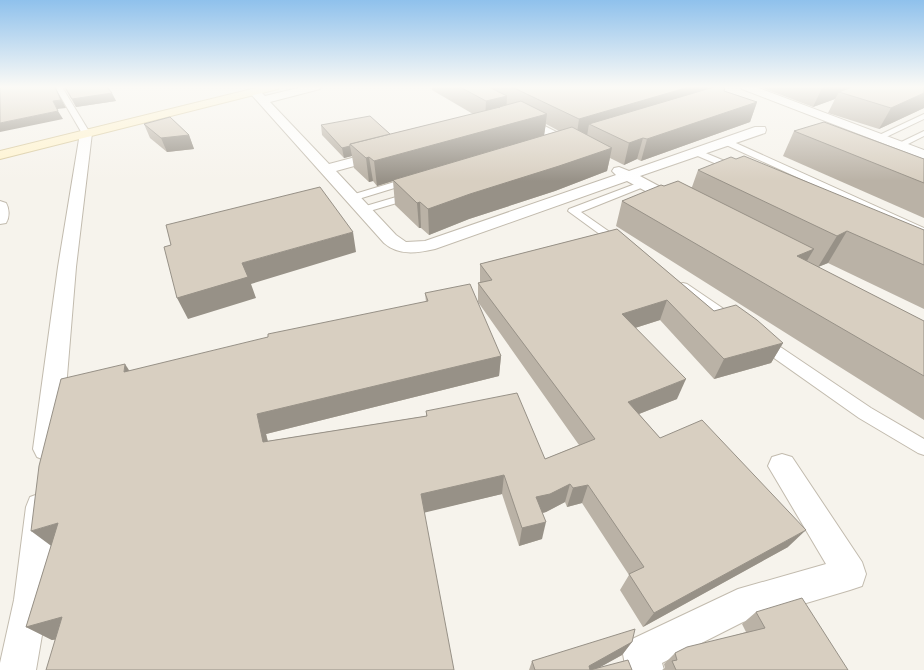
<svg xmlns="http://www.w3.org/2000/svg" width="924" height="670" font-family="Cabin,sans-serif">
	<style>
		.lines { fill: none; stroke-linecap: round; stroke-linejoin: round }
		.lane-casing { stroke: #c2bbae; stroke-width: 2 }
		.street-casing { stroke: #c2bbae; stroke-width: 2 }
		.secondary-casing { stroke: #d6c79b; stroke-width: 2 }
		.lane { fill: #fff; fill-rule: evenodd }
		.street { fill: #fff; fill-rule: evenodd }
		.secondary { fill: #fff3cd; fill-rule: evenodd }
		.wall { fill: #bab2a6; fill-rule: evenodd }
		.shaded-wall { fill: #979187 }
		.building { fill: #d8cfc1; stroke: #979187 }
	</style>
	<rect width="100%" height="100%" fill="#f6f3ec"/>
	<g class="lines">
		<g class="lane-casing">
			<g id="lane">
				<path d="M 55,87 L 62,87 L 90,133 L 89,135 L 83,135 Z"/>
				<path d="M 924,114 L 924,119 L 882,139 L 879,139 L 875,137 Z"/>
				<path d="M 924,131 L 924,136 L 902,147 L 896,147 L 895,145 Z"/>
				<path d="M 727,139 L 924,228 L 924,235 L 724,144 L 723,142 Z"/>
				<path d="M 696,149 L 739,167 L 741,169 L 739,171 L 733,171 L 693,154 L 692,152 Z"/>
				<path d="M 411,177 L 416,180 L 414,182 L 352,201 L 347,198 L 348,196 Z"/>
				<path d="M 643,181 L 648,184 L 646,186 L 581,212 L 624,242 L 626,244 L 624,246 L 616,246 L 568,211 L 569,209 Z"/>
				<path d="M 413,192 L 417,193 L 418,195 L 417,197 L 363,213 L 358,210 L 359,208 Z"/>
				<path d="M 683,283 L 687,284 L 737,318 L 739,321 L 737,324 L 732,326 L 727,324 L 679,290 L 677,287 L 679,284 Z"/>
				<path d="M 762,337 L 767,338 L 871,408 L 924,439 L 924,455 L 918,453 L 859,418 L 757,346 L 755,342 L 757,338 Z"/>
			</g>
		</g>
		<g class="street-casing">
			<g id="street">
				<path d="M 302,87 L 321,87 L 320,89 L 270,102 L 329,164 L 382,150 L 387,151 L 389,154 L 387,157 L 336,171 L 396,235 L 406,242 L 425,241 L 616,175 L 612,171 L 614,168 L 619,167 L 629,171 L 755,127 L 765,127 L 766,130 L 765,133 L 640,176 L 683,199 L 685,202 L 683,205 L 677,207 L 671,205 L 627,181 L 435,249 C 417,253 399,256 384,243 L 249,92 L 251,90 L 259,90 L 265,96 Z"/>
				<path d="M 741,87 L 756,87 L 924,150 L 924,159 L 742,89 Z"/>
				<path d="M 519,113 L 582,145 L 584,148 L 582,151 L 572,151 L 515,120 L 513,117 L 515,114 Z"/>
				<path d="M 86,129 L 91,130 L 92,133 L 76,267 L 61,449 L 57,457 L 47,461 L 37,457 L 33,449 L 58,267 L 80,133 L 81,130 Z"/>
				<path d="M 0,201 L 6,203 C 9,208 10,217 6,223 L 0,224 Z"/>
				<path d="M 782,454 L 792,457 L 862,562 L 866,574 L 862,586 L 850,590 L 743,622 L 662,663 L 664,670 L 626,670 L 623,654 L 628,641 L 738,589 L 826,564 L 768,466 L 772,457 Z"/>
				<path d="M 41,493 L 52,497 L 56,507 L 48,600 L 36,670 L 0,670 L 0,663 L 14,600 L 26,507 L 30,497 Z"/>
			</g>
		</g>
		<g class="secondary-casing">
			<path id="secondary" d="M 260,87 L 279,87 L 278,89 L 0,159 L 0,151 Z"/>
		</g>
		<use href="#lane" class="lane"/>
		<use href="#street" class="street"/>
		<use href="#secondary" class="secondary"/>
	</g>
	<g class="wall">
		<path d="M 64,87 L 107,87 L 116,101 L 76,107 Z"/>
		<path d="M 432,87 L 725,87 L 724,91 L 757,102 L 750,122 L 641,161 L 637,159 L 624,165 L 610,158 L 607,171 L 555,191 L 469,219 L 429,235 L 421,228 L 419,228 L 395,205 L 393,181 L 377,186 L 373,181 L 369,182 L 354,168 L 352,156 L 344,158 L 322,135 L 321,125 L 390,134 L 473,114 L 432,90 ZM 546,124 L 559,131 L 544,135 Z"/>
		<path d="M 760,87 L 924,87 L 924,108 L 879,129 L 828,113 L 835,99 L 813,107 Z"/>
		<path d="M 144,124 L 189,135 L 194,149 L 167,152 L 150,138 Z"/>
		<path d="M 794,131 L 924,159 L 924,218 L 783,156 Z"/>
		<path d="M 736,159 L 924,230 L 924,309 L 828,263 L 818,267 L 924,321 L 924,420 L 616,226 L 622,201 L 664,186 L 692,187 L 698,170 Z"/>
		<path d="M 617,229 L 714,311 L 783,343 L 771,363 L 714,379 L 660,320 L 635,328 L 677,399 L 639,414 L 660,438 L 788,547 L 643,627 L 620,590 L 629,575 L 582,503 L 567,507 L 565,502 L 546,512 L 543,513 L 542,539 L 519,546 L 502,494 L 424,512 L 55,640 L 52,640 L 26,627 L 51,546 L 129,371 L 426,302 L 425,293 L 501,356 L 499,376 L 266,434 L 268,441 L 426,416 L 426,411 L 545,459 L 579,445 L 478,302 L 478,283 L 480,282 L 480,264 Z"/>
		<path d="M 756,612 L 848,670 L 662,670 L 665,668 L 664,664 L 675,653 L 746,632 L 742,624 Z"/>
		<path d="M 632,642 L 622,655 L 600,667 L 632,670 L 529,670 L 532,661 Z"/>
	</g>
	<g class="shaded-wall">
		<path d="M 55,87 L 66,108 L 57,109 L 53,101 Z"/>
		<path d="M 689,87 L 707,87 L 703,101 L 589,124 L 587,136 L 576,140 L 579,119 Z"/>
		<path d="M 825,87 L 868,87 L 839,92 L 835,99 L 813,107 L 822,88 Z"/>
		<path d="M 112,93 L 116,101 L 76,107 L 72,99 Z"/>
		<path d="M 924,93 L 924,108 L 879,129 L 891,108 Z"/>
		<path d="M 507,96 L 506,116 L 500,107 L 499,107 L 498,118 L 485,121 L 486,101 Z"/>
		<path d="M 757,102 L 750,122 L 641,161 L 647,139 Z"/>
		<path d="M 58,111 L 63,119 L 0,132 L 0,123 Z"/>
		<path d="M 547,114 L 544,136 L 393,180 L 393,181 L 377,186 L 374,161 Z"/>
		<path d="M 189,135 L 194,149 L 167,152 L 161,138 Z"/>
		<path d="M 643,138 L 637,159 L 624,165 L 629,143 Z"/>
		<path d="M 350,146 L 352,156 L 344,158 L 342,148 Z"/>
		<path d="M 612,148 L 607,171 L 555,191 L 469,219 L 429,235 L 428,209 L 470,194 Z"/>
		<path d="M 369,157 L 373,181 L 369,182 L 366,158 Z"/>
		<path d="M 420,202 L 421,228 L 419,228 L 417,203 Z"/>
		<path d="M 847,231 L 828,263 L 818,267 L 837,236 Z"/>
		<path d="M 353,232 L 356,252 L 251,284 L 256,298 L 188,319 L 177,298 L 242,263 Z"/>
		<path d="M 814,249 L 798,276 L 797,256 Z"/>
		<path d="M 667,300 L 660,320 L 616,334 L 622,314 Z"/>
		<path d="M 783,343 L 771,363 L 714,379 L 724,359 Z"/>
		<path d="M 501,356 L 499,376 L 266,434 L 272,461 L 263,442 L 257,414 Z"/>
		<path d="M 125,364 L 138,384 L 124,372 Z"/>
		<path d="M 686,379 L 677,399 L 621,421 L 628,402 Z"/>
		<path d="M 504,475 L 502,494 L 423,513 L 421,494 Z"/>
		<path d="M 570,484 L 565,502 L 546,512 L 533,515 L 536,497 Z"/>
		<path d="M 588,485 L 582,503 L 567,507 L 573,488 Z"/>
		<path d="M 546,522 L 542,539 L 519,546 L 522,528 Z"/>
		<path d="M 58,523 L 54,548 L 31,531 Z"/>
		<path d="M 806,530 L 788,547 L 643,627 L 654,613 Z"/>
		<path d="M 62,617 L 85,632 L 52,640 L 26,627 Z"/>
		<path d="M 632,642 L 622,655 L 595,670 L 586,670 L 589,666 Z"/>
	</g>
	<g class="building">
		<path d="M 0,87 L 55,87 L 61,100 L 53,101 L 58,111 L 0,123 Z"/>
		<path d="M 65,87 L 107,87 L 112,93 L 72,99 Z"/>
		<path d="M 460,87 L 489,87 L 507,96 L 486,101 Z"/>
		<path d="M 512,87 L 689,87 L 579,119 Z"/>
		<path d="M 714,87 L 725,87 L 724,91 L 757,102 L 647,139 L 643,138 L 629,143 L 589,124 Z"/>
		<path d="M 852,87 L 924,87 L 924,93 L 891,108 L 839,92 Z"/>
		<path d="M 521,101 L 547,114 L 374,161 L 369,157 L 366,158 L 350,144 L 500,107 L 499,107 Z"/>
		<path d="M 370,116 L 390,134 L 350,144 L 350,146 L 342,148 L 321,125 Z"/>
		<path d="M 170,117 L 189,135 L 161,138 L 144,124 Z"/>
		<path d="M 824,122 L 924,159 L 924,183 L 794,131 Z"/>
		<path d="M 572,127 L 612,148 L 559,166 L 470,194 L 428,209 L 420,202 L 417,203 L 393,180 Z"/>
		<path d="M 744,156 L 924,230 L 924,265 L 847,231 L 837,236 L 698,170 L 731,157 L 736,159 Z"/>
		<path d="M 678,181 L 814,249 L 797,256 L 924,321 L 924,376 L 622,201 L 661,185 L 664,186 Z"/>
		<path d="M 320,187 L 353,232 L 242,263 L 248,277 L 177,298 L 164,247 L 171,245 L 166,225 Z"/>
		<path d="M 617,229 L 714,311 L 736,305 L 757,320 L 783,343 L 724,359 L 667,300 L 622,314 L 686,379 L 628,402 L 660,438 L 702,420 L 806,530 L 654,613 L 629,574 L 644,567 L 588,485 L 573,488 L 570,484 L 550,494 L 536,497 L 546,522 L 522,528 L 504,475 L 421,494 L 454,670 L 46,670 L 62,617 L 26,627 L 58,523 L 31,531 L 39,466 L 61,379 L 125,364 L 124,372 L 268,337 L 268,334 L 428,301 L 425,293 L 470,284 L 501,356 L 257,414 L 263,442 L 427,416 L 426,411 L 517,393 L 545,459 L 595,439 L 478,283 L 492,280 L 480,264 Z"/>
		<path d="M 802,598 L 848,670 L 676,670 L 672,661 L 677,660 L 675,653 L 687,647 L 765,628 L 756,612 Z"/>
		<path d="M 635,629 L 632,642 L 589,666 L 590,670 L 628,660 L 632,670 L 535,670 L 532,661 Z"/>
	</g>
	<linearGradient id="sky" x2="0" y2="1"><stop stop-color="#8fc1ec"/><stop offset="0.48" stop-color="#fbfaf6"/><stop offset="1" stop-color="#fbfaf6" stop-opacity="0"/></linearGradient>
	<rect width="924" height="181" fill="url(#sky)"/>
</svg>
